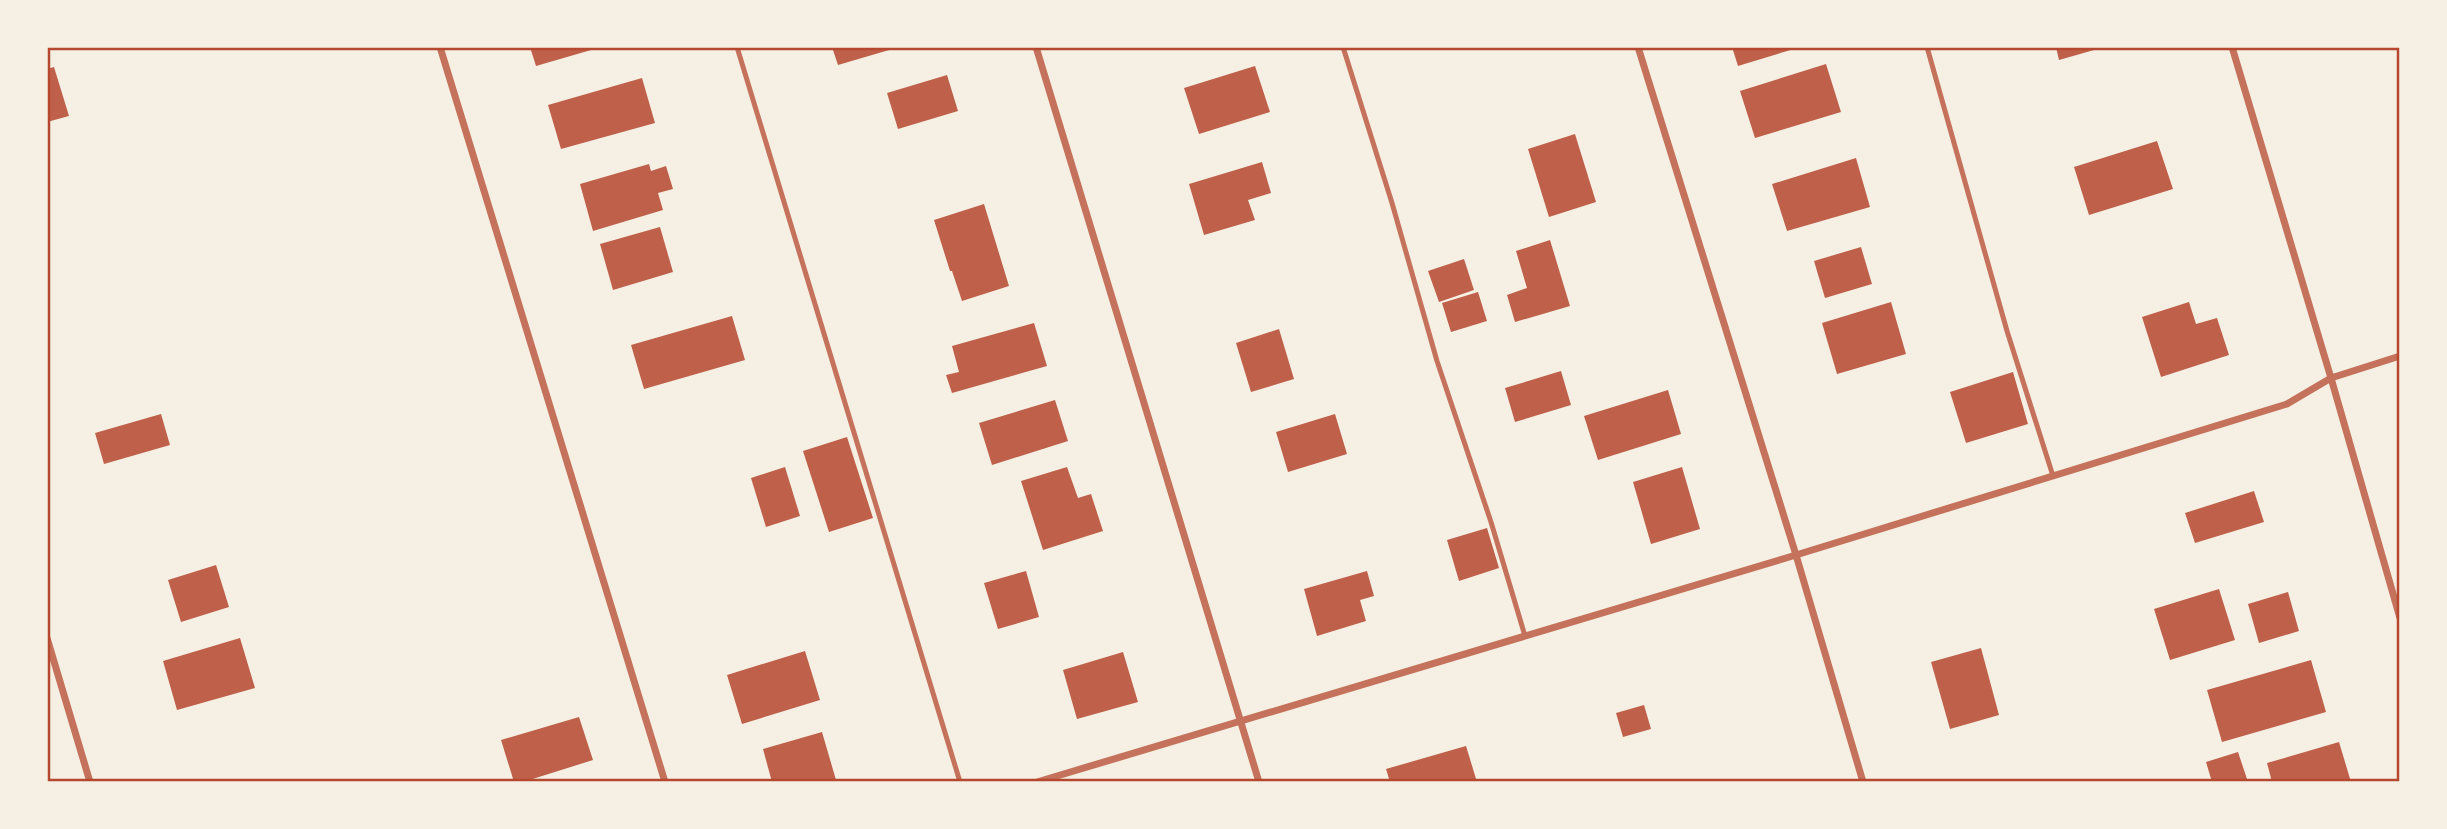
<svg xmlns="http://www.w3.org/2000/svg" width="2447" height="829" font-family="'DejaVu Sans',sans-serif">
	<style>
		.building { fill: #bf614a }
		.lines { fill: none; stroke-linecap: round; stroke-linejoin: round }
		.service { stroke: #c5725c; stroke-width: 5 }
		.minor { stroke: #c5725c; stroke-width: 7 }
		.neatline { fill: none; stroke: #b5482f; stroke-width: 2.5 }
	</style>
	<rect width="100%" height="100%" fill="#f6efe4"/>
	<g class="building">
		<path d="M 530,47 L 598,47 L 598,48 L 536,66 Z"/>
		<path d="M 832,47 L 896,47 L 896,48 L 838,65 Z"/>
		<path d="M 1732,47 L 1797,47 L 1797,48 L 1738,66 Z"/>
		<path d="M 2056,47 L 2101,47 L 2101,48 L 2059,60 Z"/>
		<path d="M 1826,64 L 1841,112 L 1755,138 L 1740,91 Z"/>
		<path d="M 1255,66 L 1270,112 L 1199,134 L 1184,88 Z"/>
		<path d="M 54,67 L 69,116 L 47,122 L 47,69 Z"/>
		<path d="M 947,75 L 958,111 L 898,129 L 887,93 Z"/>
		<path d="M 642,78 L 655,123 L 561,149 L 548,105 Z"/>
		<path d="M 1575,134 L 1596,202 L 1549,217 L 1528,149 Z"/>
		<path d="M 2157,141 L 2173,189 L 2089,215 L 2074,167 Z"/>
		<path d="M 1856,158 L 1870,207 L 1787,231 L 1772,184 Z"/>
		<path d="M 1262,162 L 1271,193 L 1248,200 L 1255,220 L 1204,235 L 1189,184 Z"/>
		<path d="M 649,164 L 651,171 L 666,166 L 673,189 L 658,193 L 663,210 L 593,231 L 580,184 Z"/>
		<path d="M 984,204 L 1009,286 L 962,301 L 952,271 L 950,271 L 934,220 Z"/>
		<path d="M 660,227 L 673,272 L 613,290 L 600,244 Z"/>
		<path d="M 1550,240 L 1570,306 L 1515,322 L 1507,295 L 1527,288 L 1516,251 Z"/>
		<path d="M 1861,247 L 1872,284 L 1825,298 L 1814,261 Z"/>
		<path d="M 1464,259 L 1474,290 L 1439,302 L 1428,271 Z"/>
		<path d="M 1478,292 L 1487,321 L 1451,332 L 1442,303 Z"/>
		<path d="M 1891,302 L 1906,354 L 1837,374 L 1822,323 Z"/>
		<path d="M 2189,302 L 2196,324 L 2217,318 L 2229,355 L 2161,377 L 2142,317 Z"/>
		<path d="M 732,316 L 745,360 L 644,389 L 631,345 Z"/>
		<path d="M 1034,323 L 1047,366 L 952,393 L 946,375 L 959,372 L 952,346 Z"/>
		<path d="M 1279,329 L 1294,379 L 1251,392 L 1236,343 Z"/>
		<path d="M 1561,371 L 1571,405 L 1515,422 L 1505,388 Z"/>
		<path d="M 2013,372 L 2028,424 L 1966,443 L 1950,392 Z"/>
		<path d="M 1668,390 L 1681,434 L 1598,460 L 1584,416 Z"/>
		<path d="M 1055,400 L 1068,441 L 992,465 L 979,423 Z"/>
		<path d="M 161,414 L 170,445 L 104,464 L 95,433 Z"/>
		<path d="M 1335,414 L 1347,454 L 1288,472 L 1276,432 Z"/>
		<path d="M 847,437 L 873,518 L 829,532 L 803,451 Z"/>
		<path d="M 785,467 L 800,516 L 766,527 L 751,478 Z"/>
		<path d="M 1067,467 L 1078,498 L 1091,494 L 1103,531 L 1043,550 L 1021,481 Z"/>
		<path d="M 1682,467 L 1700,529 L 1651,544 L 1633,482 Z"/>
		<path d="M 2254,491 L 2264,522 L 2195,543 L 2185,513 Z"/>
		<path d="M 1487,528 L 1499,568 L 1459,581 L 1447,540 Z"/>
		<path d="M 216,565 L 229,607 L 181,622 L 168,580 Z"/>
		<path d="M 1026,571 L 1039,617 L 998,629 L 984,583 Z"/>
		<path d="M 1367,571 L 1374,596 L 1360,600 L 1366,621 L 1317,636 L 1304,589 Z"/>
		<path d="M 2219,589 L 2235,640 L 2170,660 L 2154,609 Z"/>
		<path d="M 2288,592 L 2299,631 L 2259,643 L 2248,604 Z"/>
		<path d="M 240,638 L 255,688 L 177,710 L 163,661 Z"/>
		<path d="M 1981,648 L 1999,715 L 1950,729 L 1931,662 Z"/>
		<path d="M 805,651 L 820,700 L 742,724 L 727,675 Z"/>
		<path d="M 1123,652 L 1138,702 L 1077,719 L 1063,670 Z"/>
		<path d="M 2311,660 L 2326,712 L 2222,742 L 2207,690 Z"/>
		<path d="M 1644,705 L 1651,729 L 1623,737 L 1616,713 Z"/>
		<path d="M 579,717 L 593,760 L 523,782 L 514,782 L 501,740 Z"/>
		<path d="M 822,732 L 836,780 L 829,782 L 772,782 L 763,749 Z"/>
		<path d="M 2339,742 L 2351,782 L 2272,782 L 2267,763 Z"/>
		<path d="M 1466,746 L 1477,782 L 1390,782 L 1386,769 Z"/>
		<path d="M 2238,752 L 2248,782 L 2212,782 L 2206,762 Z"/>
	</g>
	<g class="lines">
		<g class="service">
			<path d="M 737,47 L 960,782"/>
			<path d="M 1343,47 L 1392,203 L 1437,361 L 1491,522 L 1525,636"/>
			<path d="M 1927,47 L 2007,331 L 2053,476"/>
		</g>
		<g class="minor">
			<path d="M 440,47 L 665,782"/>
			<path d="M 1036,47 L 1259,782"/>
			<path d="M 1638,47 L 1796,555 L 1863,782"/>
			<path d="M 2232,47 L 2331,378 L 2400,618"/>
			<path d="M 47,638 L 90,782"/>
			<path d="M 1037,782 L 1796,555 L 2287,404 L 2331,378 L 2400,356"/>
		</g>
	</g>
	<rect width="2447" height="829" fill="none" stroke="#f6efe4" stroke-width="98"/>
	<rect x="49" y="49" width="2349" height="731" class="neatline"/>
</svg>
